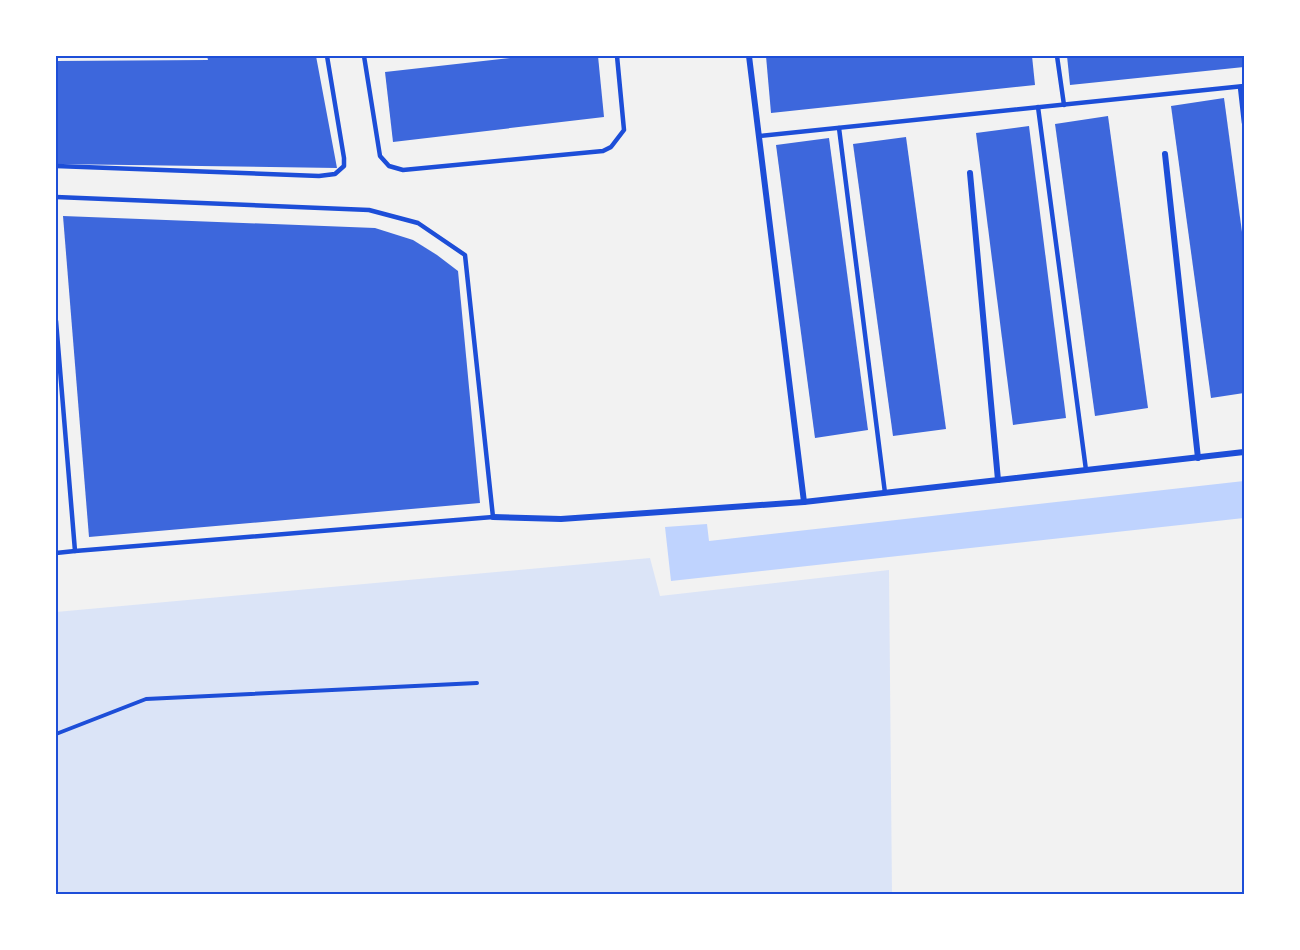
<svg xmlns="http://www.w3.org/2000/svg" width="1300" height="950" font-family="'Work Sans',sans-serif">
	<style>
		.green { fill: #dbe4f7 }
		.water { fill: #bfd3fe }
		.building { fill: #3d67dc }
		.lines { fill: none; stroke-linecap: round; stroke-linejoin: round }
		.path { stroke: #1d4ed8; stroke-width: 4 }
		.service { stroke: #1d4ed8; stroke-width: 4.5 }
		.minor { stroke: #1d4ed8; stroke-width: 6 }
		.neatline { fill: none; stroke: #1d4ed8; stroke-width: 2 }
	</style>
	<rect width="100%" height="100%" fill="#f2f2f2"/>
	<path class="green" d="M 650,558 L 660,596 L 889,570 L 892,894 L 56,894 L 56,612 Z"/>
	<path class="water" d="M 1244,481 L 1244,518 L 671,581 L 665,527 L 707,524 L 709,541 Z"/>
	<g class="building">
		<path d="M 207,56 L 316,56 L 337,168 L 56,164 L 56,61 L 208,60 Z"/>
		<path d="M 527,56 L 598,56 L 604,117 L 393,142 L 385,72 Z"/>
		<path d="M 766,56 L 1032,56 L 1035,85 L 771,113 Z"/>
		<path d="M 1067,56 L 1244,56 L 1244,67 L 1070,85 Z"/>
		<path d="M 1224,98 L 1244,247 L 1244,393 L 1211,398 L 1171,106 Z"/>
		<path d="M 1108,116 L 1148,408 L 1095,416 L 1055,124 Z"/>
		<path d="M 1029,126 L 1066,418 L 1013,425 L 976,133 Z"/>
		<path d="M 906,137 L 946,429 L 893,436 L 853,144 Z"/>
		<path d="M 829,138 L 868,430 L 815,438 L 776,145 Z"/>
		<path d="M 63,216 L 375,228 L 413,240 L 437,255 L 458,271 L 480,503 L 89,537 Z"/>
	</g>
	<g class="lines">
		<path class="path" d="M 56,734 L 146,699 L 477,683"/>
		<g class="service">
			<path d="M 364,56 L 380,156 L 389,166 L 403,170 L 603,151 L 611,147 L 624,130 L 617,56"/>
			<path d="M 1057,56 L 1064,105"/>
			<path d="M 1240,87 L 1244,123"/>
			<path d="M 1038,107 L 1086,470"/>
			<path d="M 839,128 L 885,493"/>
			<path d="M 759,136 L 1244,86"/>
			<path d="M 56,166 L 319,176 L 335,174 L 344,166 L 344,158 L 327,56"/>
			<path d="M 56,197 L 369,210 L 418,223 L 465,255 L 493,517 L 75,551 L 56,321"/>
			<path d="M 56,553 L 75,551"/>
		</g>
		<g class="minor">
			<path d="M 749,56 L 804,502"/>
			<path d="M 1165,154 L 1198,458"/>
			<path d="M 970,173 L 998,480"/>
			<path d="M 493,517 L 561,519 L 804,502 L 1244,452"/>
		</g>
	</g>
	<rect width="1300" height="950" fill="none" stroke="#ffffff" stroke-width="114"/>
	<rect x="57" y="57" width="1186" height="836" class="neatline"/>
</svg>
